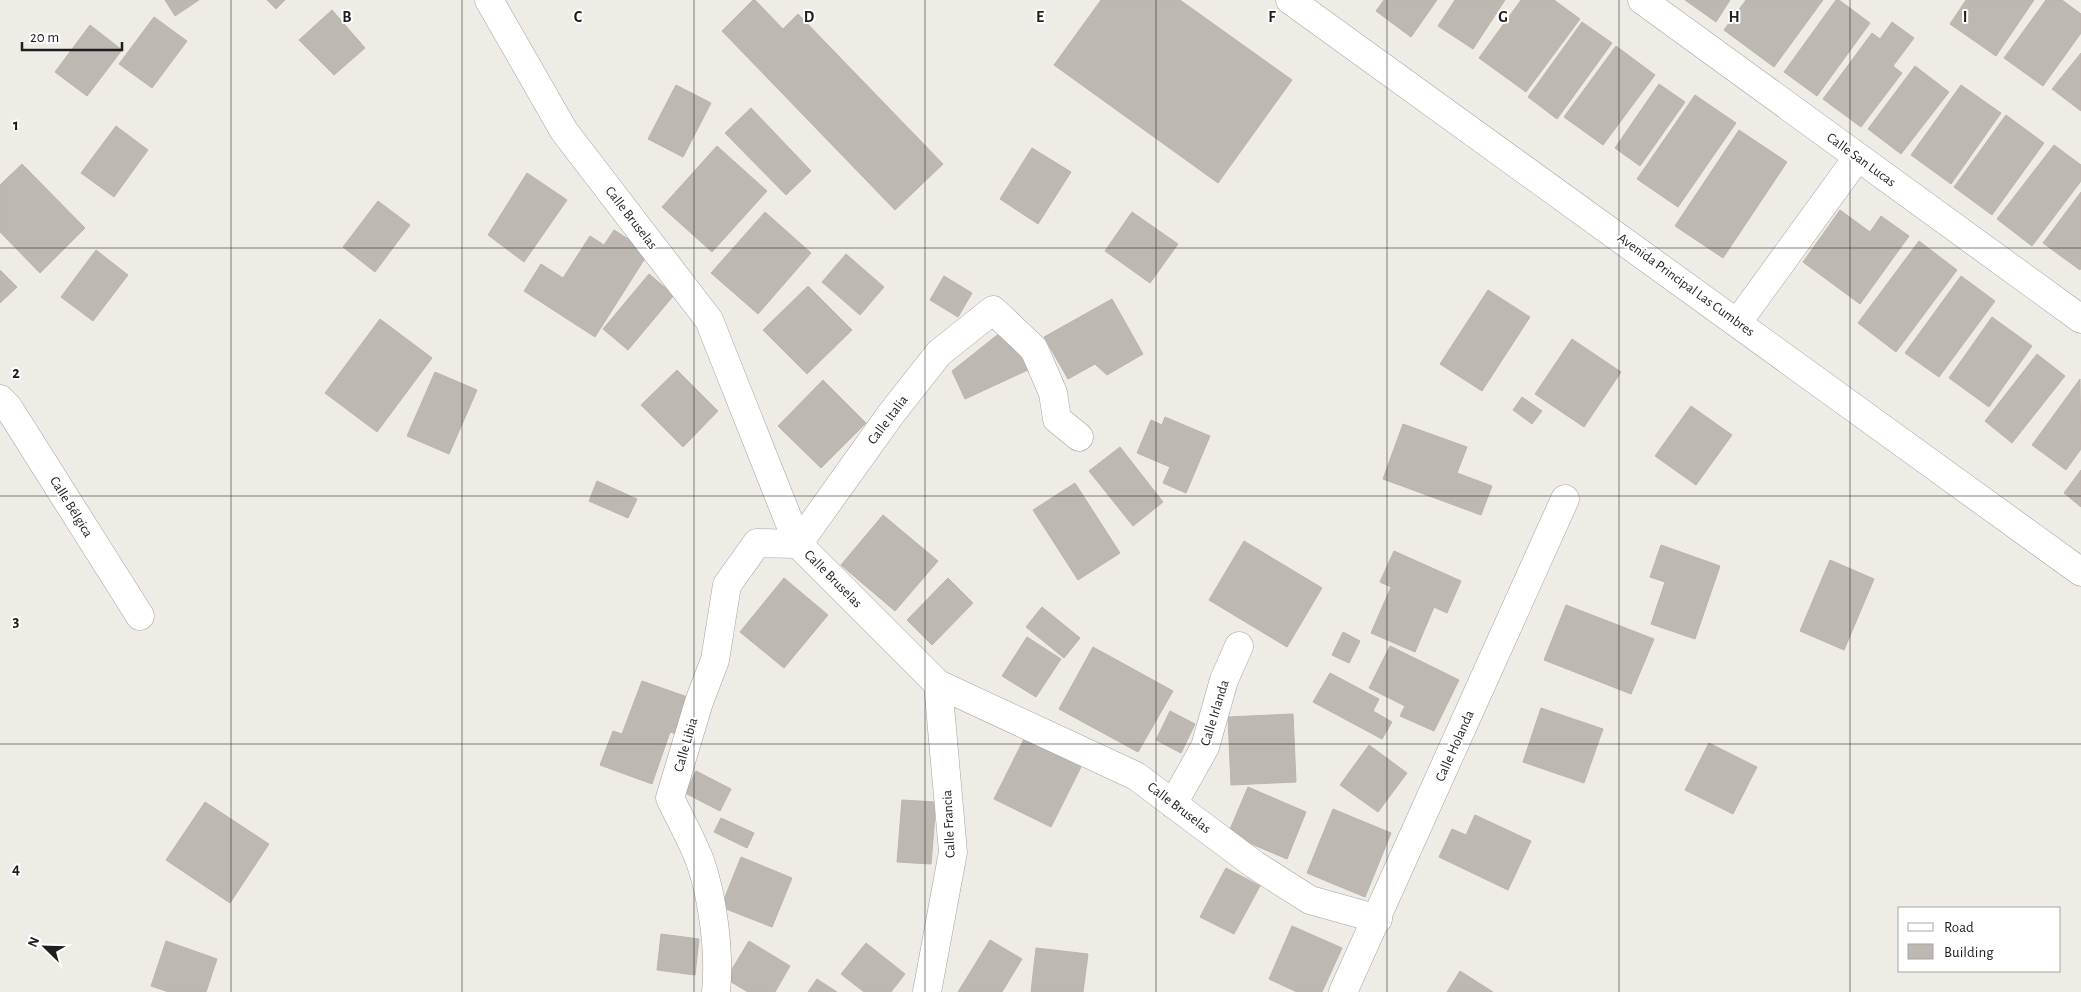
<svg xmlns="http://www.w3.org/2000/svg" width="2081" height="992" font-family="'Alegreya Sans',sans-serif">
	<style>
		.building { fill: #beb8b2; stroke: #beb4a9 }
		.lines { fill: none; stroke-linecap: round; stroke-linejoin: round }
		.minor-casing { stroke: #a2a2a2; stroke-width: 29 }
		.minor { stroke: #fff; stroke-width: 28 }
		.grid { fill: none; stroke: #1e1e1e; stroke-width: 1; stroke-opacity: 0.55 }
		.labels { text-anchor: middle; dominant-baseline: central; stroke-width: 4; stroke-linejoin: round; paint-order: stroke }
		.street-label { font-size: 14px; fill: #1e1e1e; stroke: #fff }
		.grid-label { font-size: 16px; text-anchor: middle; font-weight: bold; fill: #1e1e1e; stroke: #fff; stroke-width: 4; stroke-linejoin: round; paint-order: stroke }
	</style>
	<rect width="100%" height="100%" fill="#eeece5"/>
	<g class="building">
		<path d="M 165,0 L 199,0 L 175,16 Z"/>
		<path d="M 267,0 L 285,0 L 276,9 Z"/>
		<path d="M 753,0 L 755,0 L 783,29 L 798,14 L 943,164 L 895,210 L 722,31 Z"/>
		<path d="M 1101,0 L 1180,0 L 1292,80 L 1218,183 L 1054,65 Z"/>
		<path d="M 1384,0 L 1437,0 L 1411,37 L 1376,11 Z"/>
		<path d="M 1455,0 L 1505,0 L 1473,49 L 1438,26 Z"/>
		<path d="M 1521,0 L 1554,0 L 1580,19 L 1526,92 L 1479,58 Z"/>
		<path d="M 1685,0 L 1730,0 L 1716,22 Z"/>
		<path d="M 1746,0 L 1823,0 L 1774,67 L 1724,30 Z"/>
		<path d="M 1836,0 L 1839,0 L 1870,23 L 1817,96 L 1784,72 Z"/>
		<path d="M 1966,0 L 2034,0 L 1996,56 L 1950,24 Z"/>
		<path d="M 2046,0 L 2062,0 L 2081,14 L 2081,33 L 2043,86 L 2004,58 Z"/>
		<path d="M 332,10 L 365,48 L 334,75 L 299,40 Z"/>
		<path d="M 154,17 L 187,41 L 152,88 L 119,64 Z"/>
		<path d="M 1582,22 L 1612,43 L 1557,119 L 1528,97 Z"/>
		<path d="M 1892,22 L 1914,38 L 1893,66 L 1902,73 L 1861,127 L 1823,99 L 1872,33 L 1880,39 Z"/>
		<path d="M 90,25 L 122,50 L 87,96 L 55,72 Z"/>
		<path d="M 1616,46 L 1655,75 L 1603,145 L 1564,117 Z"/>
		<path d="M 2081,53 L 2081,111 L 2052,89 Z"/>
		<path d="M 1915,66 L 1949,92 L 1901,154 L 1868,129 Z"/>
		<path d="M 1659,84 L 1685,102 L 1640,166 L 1615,148 Z"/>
		<path d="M 676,85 L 711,103 L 683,157 L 648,139 Z"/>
		<path d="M 1961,85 L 2001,113 L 1951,184 L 1911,155 Z"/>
		<path d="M 1695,95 L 1736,123 L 1678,207 L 1637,179 Z"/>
		<path d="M 751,108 L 811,171 L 786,195 L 725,133 Z"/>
		<path d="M 2006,115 L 2044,143 L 1992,215 L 1954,187 Z"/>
		<path d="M 116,126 L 148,150 L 114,197 L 81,173 Z"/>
		<path d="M 1739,130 L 1787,162 L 1723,258 L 1675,226 Z"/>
		<path d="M 2054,145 L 2081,165 L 2081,181 L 2032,246 L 1997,219 Z"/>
		<path d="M 717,146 L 767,191 L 712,252 L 662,207 Z"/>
		<path d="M 1032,148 L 1071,172 L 1038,224 L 1000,199 Z"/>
		<path d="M 22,164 L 85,228 L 40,273 L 0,232 L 0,185 Z"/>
		<path d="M 527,173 L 567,200 L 524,262 L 488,235 Z"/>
		<path d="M 2081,192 L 2081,268 L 2080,270 L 2043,243 Z"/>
		<path d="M 378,201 L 410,225 L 375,272 L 343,247 Z"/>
		<path d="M 1840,210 L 1870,232 L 1881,216 L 1909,236 L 1860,304 L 1803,262 Z"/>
		<path d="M 765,212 L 811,253 L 758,314 L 711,273 Z"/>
		<path d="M 1132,212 L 1178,244 L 1150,283 L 1105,251 Z"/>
		<path d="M 614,230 L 649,252 L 595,337 L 524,291 L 541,264 L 563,278 L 590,236 L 604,245 Z"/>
		<path d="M 1919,241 L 1957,270 L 1896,352 L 1858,323 Z"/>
		<path d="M 96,250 L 128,275 L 93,321 L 61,297 Z"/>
		<path d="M 846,254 L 884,287 L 860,315 L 822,282 Z"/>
		<path d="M 0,270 L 17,287 L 0,303 Z"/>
		<path d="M 649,274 L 674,295 L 628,350 L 603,329 Z"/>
		<path d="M 944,276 L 972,293 L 958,317 L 930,300 Z"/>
		<path d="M 1961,276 L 1995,301 L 1939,377 L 1905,353 Z"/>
		<path d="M 808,286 L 852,330 L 807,374 L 763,330 Z"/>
		<path d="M 1488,290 L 1530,317 L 1482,391 L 1440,364 Z"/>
		<path d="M 1112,299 L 1143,354 L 1107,375 L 1095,364 L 1068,379 L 1044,337 Z"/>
		<path d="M 1992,317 L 2032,346 L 1989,407 L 1949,378 Z"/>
		<path d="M 380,319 L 432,358 L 377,432 L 325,393 Z"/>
		<path d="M 1001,332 L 1030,369 L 965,399 L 952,371 Z"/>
		<path d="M 1572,339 L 1621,372 L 1584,427 L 1535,394 Z"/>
		<path d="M 2037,354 L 2065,376 L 2012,443 L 1985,421 Z"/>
		<path d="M 677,370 L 718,411 L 683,447 L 641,405 Z"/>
		<path d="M 435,372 L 477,390 L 449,454 L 407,436 Z"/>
		<path d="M 2080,379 L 2081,449 L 2066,470 L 2032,445 Z"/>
		<path d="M 823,380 L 866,423 L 821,468 L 778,426 Z"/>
		<path d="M 1522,397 L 1542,411 L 1532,424 L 1513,410 Z"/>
		<path d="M 1691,406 L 1732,435 L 1696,485 L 1655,456 Z"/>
		<path d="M 1165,417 L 1210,436 L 1186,493 L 1163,483 L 1170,467 L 1137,453 L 1151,420 L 1162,425 Z"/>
		<path d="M 1403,424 L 1467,447 L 1457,473 L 1492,486 L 1481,515 L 1383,479 Z"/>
		<path d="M 1120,447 L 1163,502 L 1133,526 L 1089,471 Z"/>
		<path d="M 2081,470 L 2081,507 L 2064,493 Z"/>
		<path d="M 597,481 L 637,499 L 628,518 L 589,501 Z"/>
		<path d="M 1075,483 L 1120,553 L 1078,580 L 1033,510 Z"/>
		<path d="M 883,515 L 938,561 L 895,611 L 841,565 Z"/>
		<path d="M 1244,541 L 1322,588 L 1287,647 L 1209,600 Z"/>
		<path d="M 1661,545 L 1720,566 L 1695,639 L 1651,624 L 1665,582 L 1650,577 Z"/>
		<path d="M 1394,551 L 1461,581 L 1447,613 L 1434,607 L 1415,652 L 1371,633 L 1391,587 L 1380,582 Z"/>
		<path d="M 1830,560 L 1874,579 L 1844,650 L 1800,631 Z"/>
		<path d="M 784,578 L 828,615 L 784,668 L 740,632 Z"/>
		<path d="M 948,578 L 973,603 L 932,645 L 907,620 Z"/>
		<path d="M 1566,605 L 1654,639 L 1631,694 L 1544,660 Z"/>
		<path d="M 1042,607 L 1080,638 L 1064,658 L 1026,627 Z"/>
		<path d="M 1343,632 L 1360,641 L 1349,663 L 1332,655 Z"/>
		<path d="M 1027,637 L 1061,659 L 1036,697 L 1002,676 Z"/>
		<path d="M 1390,646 L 1459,680 L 1434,731 L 1400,716 L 1405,706 L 1369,688 Z"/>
		<path d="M 1093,647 L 1173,691 L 1138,752 L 1059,709 Z"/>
		<path d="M 1330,673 L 1379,699 L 1373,711 L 1392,722 L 1382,739 L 1313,702 Z"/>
		<path d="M 642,681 L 693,699 L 679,735 L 670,732 L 652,784 L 600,765 L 613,731 L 622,734 Z"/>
		<path d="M 1541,708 L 1603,729 L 1584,783 L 1523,762 Z"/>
		<path d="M 1170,711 L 1195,724 L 1181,753 L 1156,740 Z"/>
		<path d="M 1293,714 L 1296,782 L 1231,785 L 1228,717 Z"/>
		<path d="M 1024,739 L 1081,767 L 1051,827 L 994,799 Z"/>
		<path d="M 1709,743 L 1757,767 L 1733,814 L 1685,790 Z"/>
		<path d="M 1369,745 L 1407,773 L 1378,812 L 1340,785 Z"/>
		<path d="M 696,771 L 731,789 L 720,811 L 685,793 Z"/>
		<path d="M 1248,787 L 1306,812 L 1287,859 L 1228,834 Z"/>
		<path d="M 902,800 L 936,802 L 931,864 L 897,862 Z"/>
		<path d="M 205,802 L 269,844 L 230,903 L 166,860 Z"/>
		<path d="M 1333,809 L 1391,833 L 1365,897 L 1307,873 Z"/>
		<path d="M 1475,815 L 1531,841 L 1508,890 L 1439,857 L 1452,829 L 1466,835 Z"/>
		<path d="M 721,818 L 754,833 L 747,848 L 714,832 Z"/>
		<path d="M 741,857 L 792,878 L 772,927 L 721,907 Z"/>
		<path d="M 1226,868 L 1260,886 L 1234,934 L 1200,917 Z"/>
		<path d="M 1292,926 L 1342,948 L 1322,992 L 1297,992 L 1269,979 Z"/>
		<path d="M 661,934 L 699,939 L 695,975 L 657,970 Z"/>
		<path d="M 990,940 L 1022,959 L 1002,992 L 958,992 Z"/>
		<path d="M 166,941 L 217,959 L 206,992 L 169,992 L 151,986 Z"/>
		<path d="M 749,941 L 790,966 L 775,992 L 748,992 L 726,979 Z"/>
		<path d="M 866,943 L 905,974 L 891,992 L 864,992 L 841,974 Z"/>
		<path d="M 1036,948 L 1088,954 L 1083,992 L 1031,992 Z"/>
		<path d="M 1460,971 L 1493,992 L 1447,992 Z"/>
		<path d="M 817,979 L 837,992 L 808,992 Z"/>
	</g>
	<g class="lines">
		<g class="minor-casing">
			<g id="minor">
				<path d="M 489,0 L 564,131 L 709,320 L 798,544 L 938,684 L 1136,776 L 1255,865 L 1310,900 L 1378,919"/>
				<path d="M 1290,0 L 2081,572"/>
				<path d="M 1642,0 L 2081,319"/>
				<path d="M 1738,322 L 1857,158"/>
				<path d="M 0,399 L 8,407 L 140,616"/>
				<path d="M 1173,804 L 1205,747 L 1224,680 L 1239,646"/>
				<path d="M 716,992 C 720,954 713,898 700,861 C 692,840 680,819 670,798 L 699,702 L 715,660 L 727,585 L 757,543 L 798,544 L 891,414 L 939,353 L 993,310 L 1034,349 L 1053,393 L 1057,419 L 1079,437"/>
				<path d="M 927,992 L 953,852 L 938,684"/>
				<path d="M 1343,992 L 1565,499"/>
			</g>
		</g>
		<use href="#minor" class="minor"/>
	</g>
	<path class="grid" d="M 231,0 L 231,992M 462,0 L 462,992M 694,0 L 694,992M 925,0 L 925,992M 1156,0 L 1156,992M 1387,0 L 1387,992M 1619,0 L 1619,992M 1850,0 L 1850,992M 0,248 L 2081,248M 0,496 L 2081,496M 0,744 L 2081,744"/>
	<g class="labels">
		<g class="street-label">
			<text transform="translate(1861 160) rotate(36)">Calle San Lucas</text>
			<text transform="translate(631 218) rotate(52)">Calle Bruselas</text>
			<text transform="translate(1686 285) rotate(36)">Avenida Principal Las Cumbres</text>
			<text transform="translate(888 420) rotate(-53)">Calle Italia</text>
			<text transform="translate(71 507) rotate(58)">Calle Bélgica</text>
			<text transform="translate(833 579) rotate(45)">Calle Bruselas</text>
			<text transform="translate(1215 713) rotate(-73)">Calle Irlanda</text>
			<text transform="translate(686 745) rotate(-74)">Calle Libia</text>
			<text transform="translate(1455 746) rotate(-66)">Calle Holanda</text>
			<text transform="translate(1179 808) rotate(37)">Calle Bruselas</text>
			<text transform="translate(949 824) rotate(-93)">Calle Francia</text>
		</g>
	</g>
	<g class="grid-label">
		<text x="347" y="22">B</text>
		<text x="578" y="22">C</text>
		<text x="809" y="22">D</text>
		<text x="1040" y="22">E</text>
		<text x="1272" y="22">F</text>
		<text x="1503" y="22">G</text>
		<text x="1734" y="22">H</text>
		<text x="1965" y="22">I</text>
		<text x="16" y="130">1</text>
		<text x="16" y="378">2</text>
		<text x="16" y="626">3</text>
		<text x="16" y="874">4</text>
	</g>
	<rect x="1898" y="907" width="162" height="65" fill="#ffffff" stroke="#a5a5a5"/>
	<rect x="1908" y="923" width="25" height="8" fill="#ffffff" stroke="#a5a5a5"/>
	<text x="1944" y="932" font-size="15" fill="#1e1e1e">Road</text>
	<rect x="1908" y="944" width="25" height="15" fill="#beb8b2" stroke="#a5a5a5"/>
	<text x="1944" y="957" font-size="15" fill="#1e1e1e">Building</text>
	<g transform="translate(45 947) rotate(293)" stroke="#ffffff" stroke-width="4" paint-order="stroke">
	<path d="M0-4L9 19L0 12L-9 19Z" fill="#1e1e1e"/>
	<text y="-8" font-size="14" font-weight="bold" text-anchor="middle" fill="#1e1e1e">N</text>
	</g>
	<path d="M22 42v8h100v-8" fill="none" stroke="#1e1e1e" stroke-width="2.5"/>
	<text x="30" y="42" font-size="15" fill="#1e1e1e" stroke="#ffffff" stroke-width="4" paint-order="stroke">20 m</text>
</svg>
